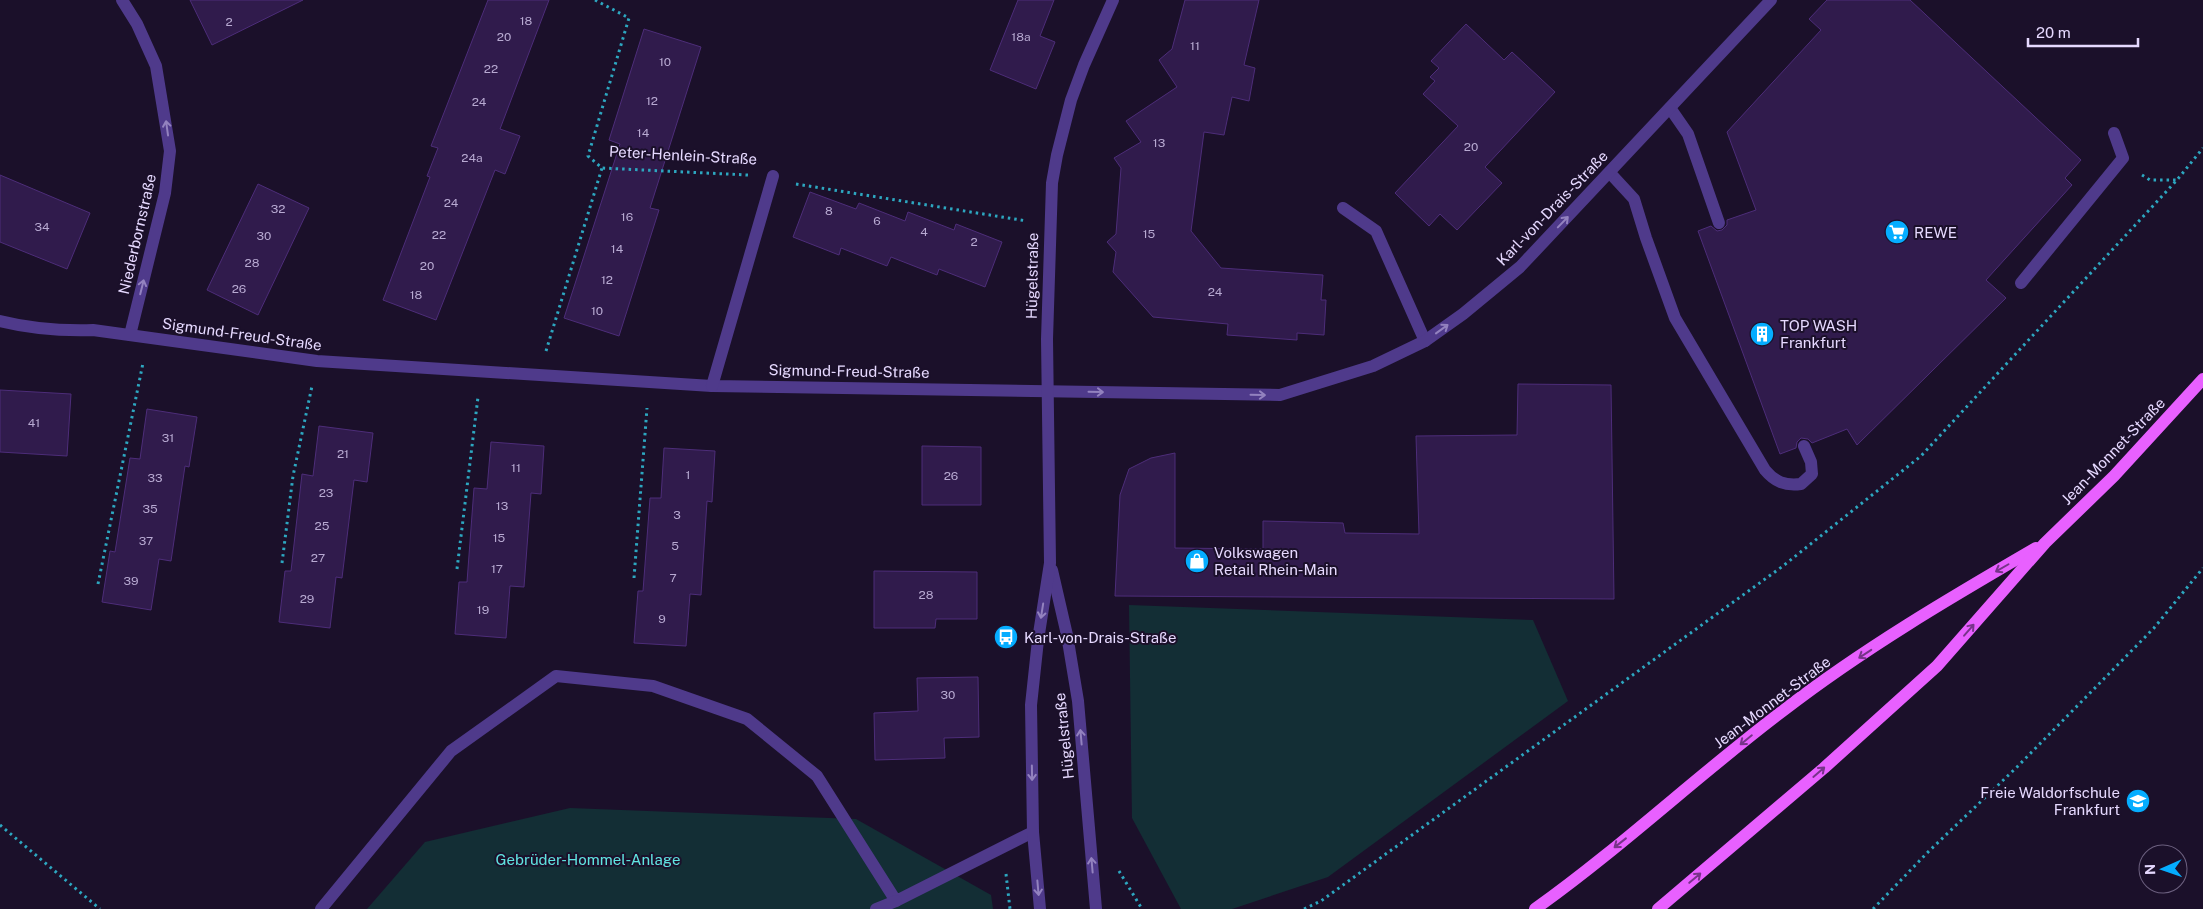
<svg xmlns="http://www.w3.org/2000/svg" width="2203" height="909" font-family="'Public Sans',sans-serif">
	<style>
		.green { fill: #132e35 }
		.building { fill: #301b4c; stroke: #4d2d79 }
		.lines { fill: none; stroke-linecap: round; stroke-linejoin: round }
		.path { stroke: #2da7c0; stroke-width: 3; stroke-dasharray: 2.5 4; stroke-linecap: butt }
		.service { stroke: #4f3a8b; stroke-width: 12 }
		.minor { stroke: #4f3a8b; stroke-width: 12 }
		.primary { stroke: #e860ff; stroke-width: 12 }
		.oneway { stroke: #9382bf }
		.oneway2 { stroke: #77348a }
		.labels { text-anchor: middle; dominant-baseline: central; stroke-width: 4; stroke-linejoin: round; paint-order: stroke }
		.number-label { font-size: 12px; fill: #b8aad2 }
		.street-label { font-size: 15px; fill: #e6d9ff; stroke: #1b102a }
		.poi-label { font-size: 15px; fill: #e6d9ff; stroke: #1b102a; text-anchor: start }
		.park-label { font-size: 15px; fill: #60e4e1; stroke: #1b102a }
	</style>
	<rect width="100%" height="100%" fill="#1b102a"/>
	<g class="green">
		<path d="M 1129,605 L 1533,620 L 1568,701 L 1328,877 L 1232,909 L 1181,909 L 1132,818 Z"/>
		<path d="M 570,808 L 856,819 L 991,895 L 993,909 L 367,909 L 425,842 Z"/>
	</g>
	<g class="building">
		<path d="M 190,0 L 303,0 L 212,45 Z"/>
		<path d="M 488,0 L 549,0 L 500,129 L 520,136 L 505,174 L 495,170 L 436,320 L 383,300 L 430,177 L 427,176 L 438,148 L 431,146 Z"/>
		<path d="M 1018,0 L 1054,0 L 1040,36 L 1055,42 L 1036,89 L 990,70 Z"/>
		<path d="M 1185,0 L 1259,0 L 1244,65 L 1255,68 L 1249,101 L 1232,97 L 1224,135 L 1204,132 L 1191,231 L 1221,268 L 1323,275 L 1321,300 L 1326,300 L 1324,335 L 1297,333 L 1297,340 L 1227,335 L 1228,324 L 1153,317 L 1113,272 L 1116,252 L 1107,242 L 1116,234 L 1121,168 L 1114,158 L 1141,142 L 1126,121 L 1177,87 L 1159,60 L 1172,49 Z"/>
		<path d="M 1827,0 L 1910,0 L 2081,160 L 2065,178 L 2072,185 L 1986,280 L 2006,298 L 1857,445 L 1847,429 L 1812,443 L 1808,439 L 1801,438 L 1797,442 L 1796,448 L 1780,454 L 1698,231 L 1711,226 L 1717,231 L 1722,230 L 1727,225 L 1727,220 L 1756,210 L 1727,132 L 1821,30 L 1809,19 Z"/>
		<path d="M 1466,24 L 1504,60 L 1512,52 L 1555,92 L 1485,167 L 1502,183 L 1457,230 L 1440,214 L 1429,226 L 1395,193 L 1458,126 L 1423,94 L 1435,81 L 1430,77 L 1439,68 L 1431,61 Z"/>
		<path d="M 644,29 L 701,47 L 650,208 L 659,210 L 619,336 L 564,318 L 620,144 L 609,140 Z"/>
		<path d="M 0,175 L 90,213 L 67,269 L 0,242 Z"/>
		<path d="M 258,184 L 309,208 L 258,315 L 207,290 Z"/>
		<path d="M 810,192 L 856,209 L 859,203 L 905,221 L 908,212 L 954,230 L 956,224 L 1002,242 L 985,287 L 939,269 L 937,275 L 891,257 L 887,266 L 841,248 L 839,255 L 793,237 Z"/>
		<path d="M 1518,384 L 1611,385 L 1614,599 L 1115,596 L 1120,495 L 1129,469 L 1151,458 L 1175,453 L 1175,548 L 1263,549 L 1263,521 L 1343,523 L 1345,533 L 1419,534 L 1416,436 L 1517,435 Z"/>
		<path d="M 0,390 L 71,394 L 67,456 L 0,452 Z"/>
		<path d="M 147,409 L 197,417 L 189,467 L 185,466 L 171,561 L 159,559 L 151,610 L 102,602 L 110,551 L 115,552 L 130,458 L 140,459 Z"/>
		<path d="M 319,426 L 373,433 L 367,482 L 354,480 L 342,578 L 336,577 L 330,628 L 279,622 L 285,571 L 291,571 L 302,474 L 313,476 Z"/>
		<path d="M 491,442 L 544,446 L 541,494 L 531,493 L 524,587 L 510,586 L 506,638 L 455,634 L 459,582 L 467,582 L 474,488 L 487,489 Z"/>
		<path d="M 922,446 L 981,447 L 981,505 L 922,505 Z"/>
		<path d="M 664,448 L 715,451 L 712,502 L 707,501 L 701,595 L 690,594 L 686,646 L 634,643 L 638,591 L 643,591 L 650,498 L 661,498 Z"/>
		<path d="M 874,571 L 977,572 L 977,619 L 936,619 L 935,628 L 874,628 Z"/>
		<path d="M 978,677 L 979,737 L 944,738 L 945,758 L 875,760 L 874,713 L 918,711 L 917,678 Z"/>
	</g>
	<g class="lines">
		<g class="path">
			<path d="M 595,0 L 629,18 L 588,156 L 602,168 L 748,175"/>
			<path d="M 2142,175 L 2150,180 L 2177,180"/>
			<path d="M 796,184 L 1027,221"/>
			<path d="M 546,351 L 602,168"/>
			<path d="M 282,563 L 293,476 L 312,386"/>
			<path d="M 457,569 L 478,397"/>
			<path d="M 634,578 L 647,408"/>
			<path d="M 98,584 L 143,363"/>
			<path d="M 0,825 L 100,909"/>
			<path d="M 1119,871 L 1142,909"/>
			<path d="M 1006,874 L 1010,909"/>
			<path d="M 1304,909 L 1321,901 L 1783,566 L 1921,456 L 2177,180 L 2203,148"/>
			<path d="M 1873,909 L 1927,853 L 2017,767 L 2154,628 L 2203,568"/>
		</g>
		<g class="service">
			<path d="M 1670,108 L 1688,134 L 1719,223"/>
			<path d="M 1610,173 L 1634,199 L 1646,238 L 1675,318 L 1765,470 C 1775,482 1785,486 1801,484 L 1812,474 L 1811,462 L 1804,446"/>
			<path d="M 1343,208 L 1376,231 L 1425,341"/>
			<path d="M 2021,283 L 2123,158 L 2114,133"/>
			<path d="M 321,909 L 451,751 L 556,676 L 653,686 L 747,719 L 817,776 L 896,901 L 1033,832"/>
			<path d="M 876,909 L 896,901"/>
		</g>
		<g class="minor">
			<path d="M 122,0 L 137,24 L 156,66 L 170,151 L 165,193 L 130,335"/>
			<path d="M 0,321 C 32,329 60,331 93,330 L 317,361 L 712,386 L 1280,395 L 1373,366 L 1425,341 L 1463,314 L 1520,267 L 1771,0"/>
			<path d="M 712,386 L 773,176"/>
			<path d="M 1052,570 L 1067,635 L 1078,701 L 1096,909"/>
			<path d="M 1040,909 L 1033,832 L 1031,705 L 1038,640 L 1050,563 L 1047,339 L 1052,183 L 1057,155 L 1071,100 L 1084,65 L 1113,0"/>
		</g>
		<g class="primary">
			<path d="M 1535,909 C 1622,847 1699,774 1784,710 C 1863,649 1950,598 2036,548"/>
			<path d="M 1658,909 L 1824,768 L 1937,666 L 2045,543 L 2114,476 L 2203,379"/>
		</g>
	</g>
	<defs><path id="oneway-shaft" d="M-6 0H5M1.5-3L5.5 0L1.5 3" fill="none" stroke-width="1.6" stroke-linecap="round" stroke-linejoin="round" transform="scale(1.25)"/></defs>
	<g class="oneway">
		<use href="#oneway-shaft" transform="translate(167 128) rotate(-98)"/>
		<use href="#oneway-shaft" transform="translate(1563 222) rotate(-46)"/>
		<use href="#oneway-shaft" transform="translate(142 287) rotate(-76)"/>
		<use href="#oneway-shaft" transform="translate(1442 329) rotate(-36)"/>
		<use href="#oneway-shaft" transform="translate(1096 392) rotate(1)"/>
		<use href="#oneway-shaft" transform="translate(1258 395) rotate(1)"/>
		<use href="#oneway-shaft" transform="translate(1042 611) rotate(99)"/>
		<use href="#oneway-shaft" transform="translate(1081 737) rotate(-95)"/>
		<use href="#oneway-shaft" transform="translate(1032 773) rotate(89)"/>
		<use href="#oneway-shaft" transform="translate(1092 865) rotate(-95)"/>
		<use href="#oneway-shaft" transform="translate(1038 888) rotate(85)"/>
	</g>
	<g class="oneway2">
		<use href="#oneway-shaft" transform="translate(2002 568) rotate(150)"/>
		<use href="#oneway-shaft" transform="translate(1969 630) rotate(-49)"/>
		<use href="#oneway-shaft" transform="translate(1865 654) rotate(147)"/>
		<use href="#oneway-shaft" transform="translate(1746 740) rotate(141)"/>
		<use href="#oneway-shaft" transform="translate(1819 772) rotate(-41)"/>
		<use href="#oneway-shaft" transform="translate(1620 843) rotate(142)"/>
		<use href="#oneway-shaft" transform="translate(1695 878) rotate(-40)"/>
	</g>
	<defs>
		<g id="supermarket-disc" transform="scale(1.25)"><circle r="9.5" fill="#05adff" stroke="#1b102a"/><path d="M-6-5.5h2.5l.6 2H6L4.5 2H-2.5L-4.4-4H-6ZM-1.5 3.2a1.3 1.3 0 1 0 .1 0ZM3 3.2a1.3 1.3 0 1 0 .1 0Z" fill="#fff"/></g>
		<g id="building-disc" transform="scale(1.25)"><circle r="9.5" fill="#05adff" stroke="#1b102a"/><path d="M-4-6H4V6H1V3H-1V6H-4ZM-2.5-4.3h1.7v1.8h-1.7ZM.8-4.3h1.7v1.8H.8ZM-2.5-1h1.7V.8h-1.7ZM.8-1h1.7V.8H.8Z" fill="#fff"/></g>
		<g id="shop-disc" transform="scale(1.25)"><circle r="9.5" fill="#05adff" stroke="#1b102a"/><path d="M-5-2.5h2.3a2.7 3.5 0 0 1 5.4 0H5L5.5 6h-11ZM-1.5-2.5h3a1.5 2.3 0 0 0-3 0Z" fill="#fff"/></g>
		<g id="bus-disc" transform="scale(1.25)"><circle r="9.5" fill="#05adff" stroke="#1b102a"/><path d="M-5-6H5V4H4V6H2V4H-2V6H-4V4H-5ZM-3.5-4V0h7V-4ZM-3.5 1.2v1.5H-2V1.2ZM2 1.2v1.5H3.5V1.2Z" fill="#fff"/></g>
		<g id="school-disc" transform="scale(1.25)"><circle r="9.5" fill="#05adff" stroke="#1b102a"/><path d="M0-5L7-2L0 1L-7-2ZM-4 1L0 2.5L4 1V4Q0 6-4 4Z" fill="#fff"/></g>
	</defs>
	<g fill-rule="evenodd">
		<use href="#supermarket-disc" x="1897" y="232"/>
		<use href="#building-disc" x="1762" y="334"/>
		<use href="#shop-disc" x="1197" y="561"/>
		<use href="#bus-disc" x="1006" y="637"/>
		<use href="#school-disc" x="2138" y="801"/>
	</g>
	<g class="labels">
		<g class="number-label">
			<text x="526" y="21">18</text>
			<text x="229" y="22">2</text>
			<text x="504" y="37">20</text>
			<text x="1021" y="37">18a</text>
			<text x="1195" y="46">11</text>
			<text x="665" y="62">10</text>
			<text x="491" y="69">22</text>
			<text x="652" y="101">12</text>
			<text x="479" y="102">24</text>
			<text x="643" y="133">14</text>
			<text x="1159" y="143">13</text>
			<text x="1471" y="147">20</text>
			<text x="472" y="158">24a</text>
			<text x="451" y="203">24</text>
			<text x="278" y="209">32</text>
			<text x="829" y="211">8</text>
			<text x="627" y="217">16</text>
			<text x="877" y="221">6</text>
			<text x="42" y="227">34</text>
			<text x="924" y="232">4</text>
			<text x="1149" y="234">15</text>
			<text x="439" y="235">22</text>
			<text x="264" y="236">30</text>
			<text x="974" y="242">2</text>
			<text x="617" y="249">14</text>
			<text x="252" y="263">28</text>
			<text x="427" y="266">20</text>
			<text x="607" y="280">12</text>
			<text x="239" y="289">26</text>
			<text x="1215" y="292">24</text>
			<text x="416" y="295">18</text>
			<text x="597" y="311">10</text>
			<text x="34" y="423">41</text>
			<text x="168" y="438">31</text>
			<text x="343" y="454">21</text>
			<text x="516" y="468">11</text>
			<text x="688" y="475">1</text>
			<text x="951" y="476">26</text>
			<text x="155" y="478">33</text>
			<text x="326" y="493">23</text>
			<text x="502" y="506">13</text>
			<text x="150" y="509">35</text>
			<text x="677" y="515">3</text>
			<text x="322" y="526">25</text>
			<text x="499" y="538">15</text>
			<text x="146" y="541">37</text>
			<text x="675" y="546">5</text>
			<text x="318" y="558">27</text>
			<text x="497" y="569">17</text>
			<text x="673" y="578">7</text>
			<text x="131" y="581">39</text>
			<text x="926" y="595">28</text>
			<text x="307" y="599">29</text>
			<text x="483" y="610">19</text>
			<text x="662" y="619">9</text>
			<text x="948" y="695">30</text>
		</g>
		<g class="street-label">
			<text transform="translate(683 155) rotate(3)">Peter-Henlein-Straße</text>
			<text transform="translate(1552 208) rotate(-46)">Karl-von-Drais-Straße</text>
			<text transform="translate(137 234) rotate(-77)">Niederbornstraße</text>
			<text transform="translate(1032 276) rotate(-89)">Hügelstraße</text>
			<text transform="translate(242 334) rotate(8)">Sigmund-Freud-Straße</text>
			<text transform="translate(849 371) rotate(1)">Sigmund-Freud-Straße</text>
			<text transform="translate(2113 451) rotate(-46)">Jean-Monnet-Straße</text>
			<text transform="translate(1772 702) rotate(-37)">Jean-Monnet-Straße</text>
			<text transform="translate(1064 736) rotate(-96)">Hügelstraße</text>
		</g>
		<g class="poi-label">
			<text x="1914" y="232">REWE</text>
			<text x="1780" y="325">TOP WASH<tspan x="1780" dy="17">Frankfurt</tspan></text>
			<text x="1214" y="552">Volkswagen<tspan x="1214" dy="17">Retail Rhein-Main</tspan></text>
			<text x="1024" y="637">Karl-von-Drais-Straße</text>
			<text x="2120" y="792" text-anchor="end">Freie Waldorfschule<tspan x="2120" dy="17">Frankfurt</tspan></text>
		</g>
		<g class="park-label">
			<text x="588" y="859">Gebrüder-Hommel-Anlage</text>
		</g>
	</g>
	<g transform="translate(2163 869) rotate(268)"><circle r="24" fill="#1b102a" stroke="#6c607f"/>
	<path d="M0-4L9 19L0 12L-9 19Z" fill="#05adff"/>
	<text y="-8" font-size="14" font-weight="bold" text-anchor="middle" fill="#e6d9ff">N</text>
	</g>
	<path d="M2028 38v8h110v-8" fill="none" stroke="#e6d9ff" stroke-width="2.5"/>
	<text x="2036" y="38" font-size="15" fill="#e6d9ff" stroke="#1b102a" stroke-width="4" paint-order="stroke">20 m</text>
</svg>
